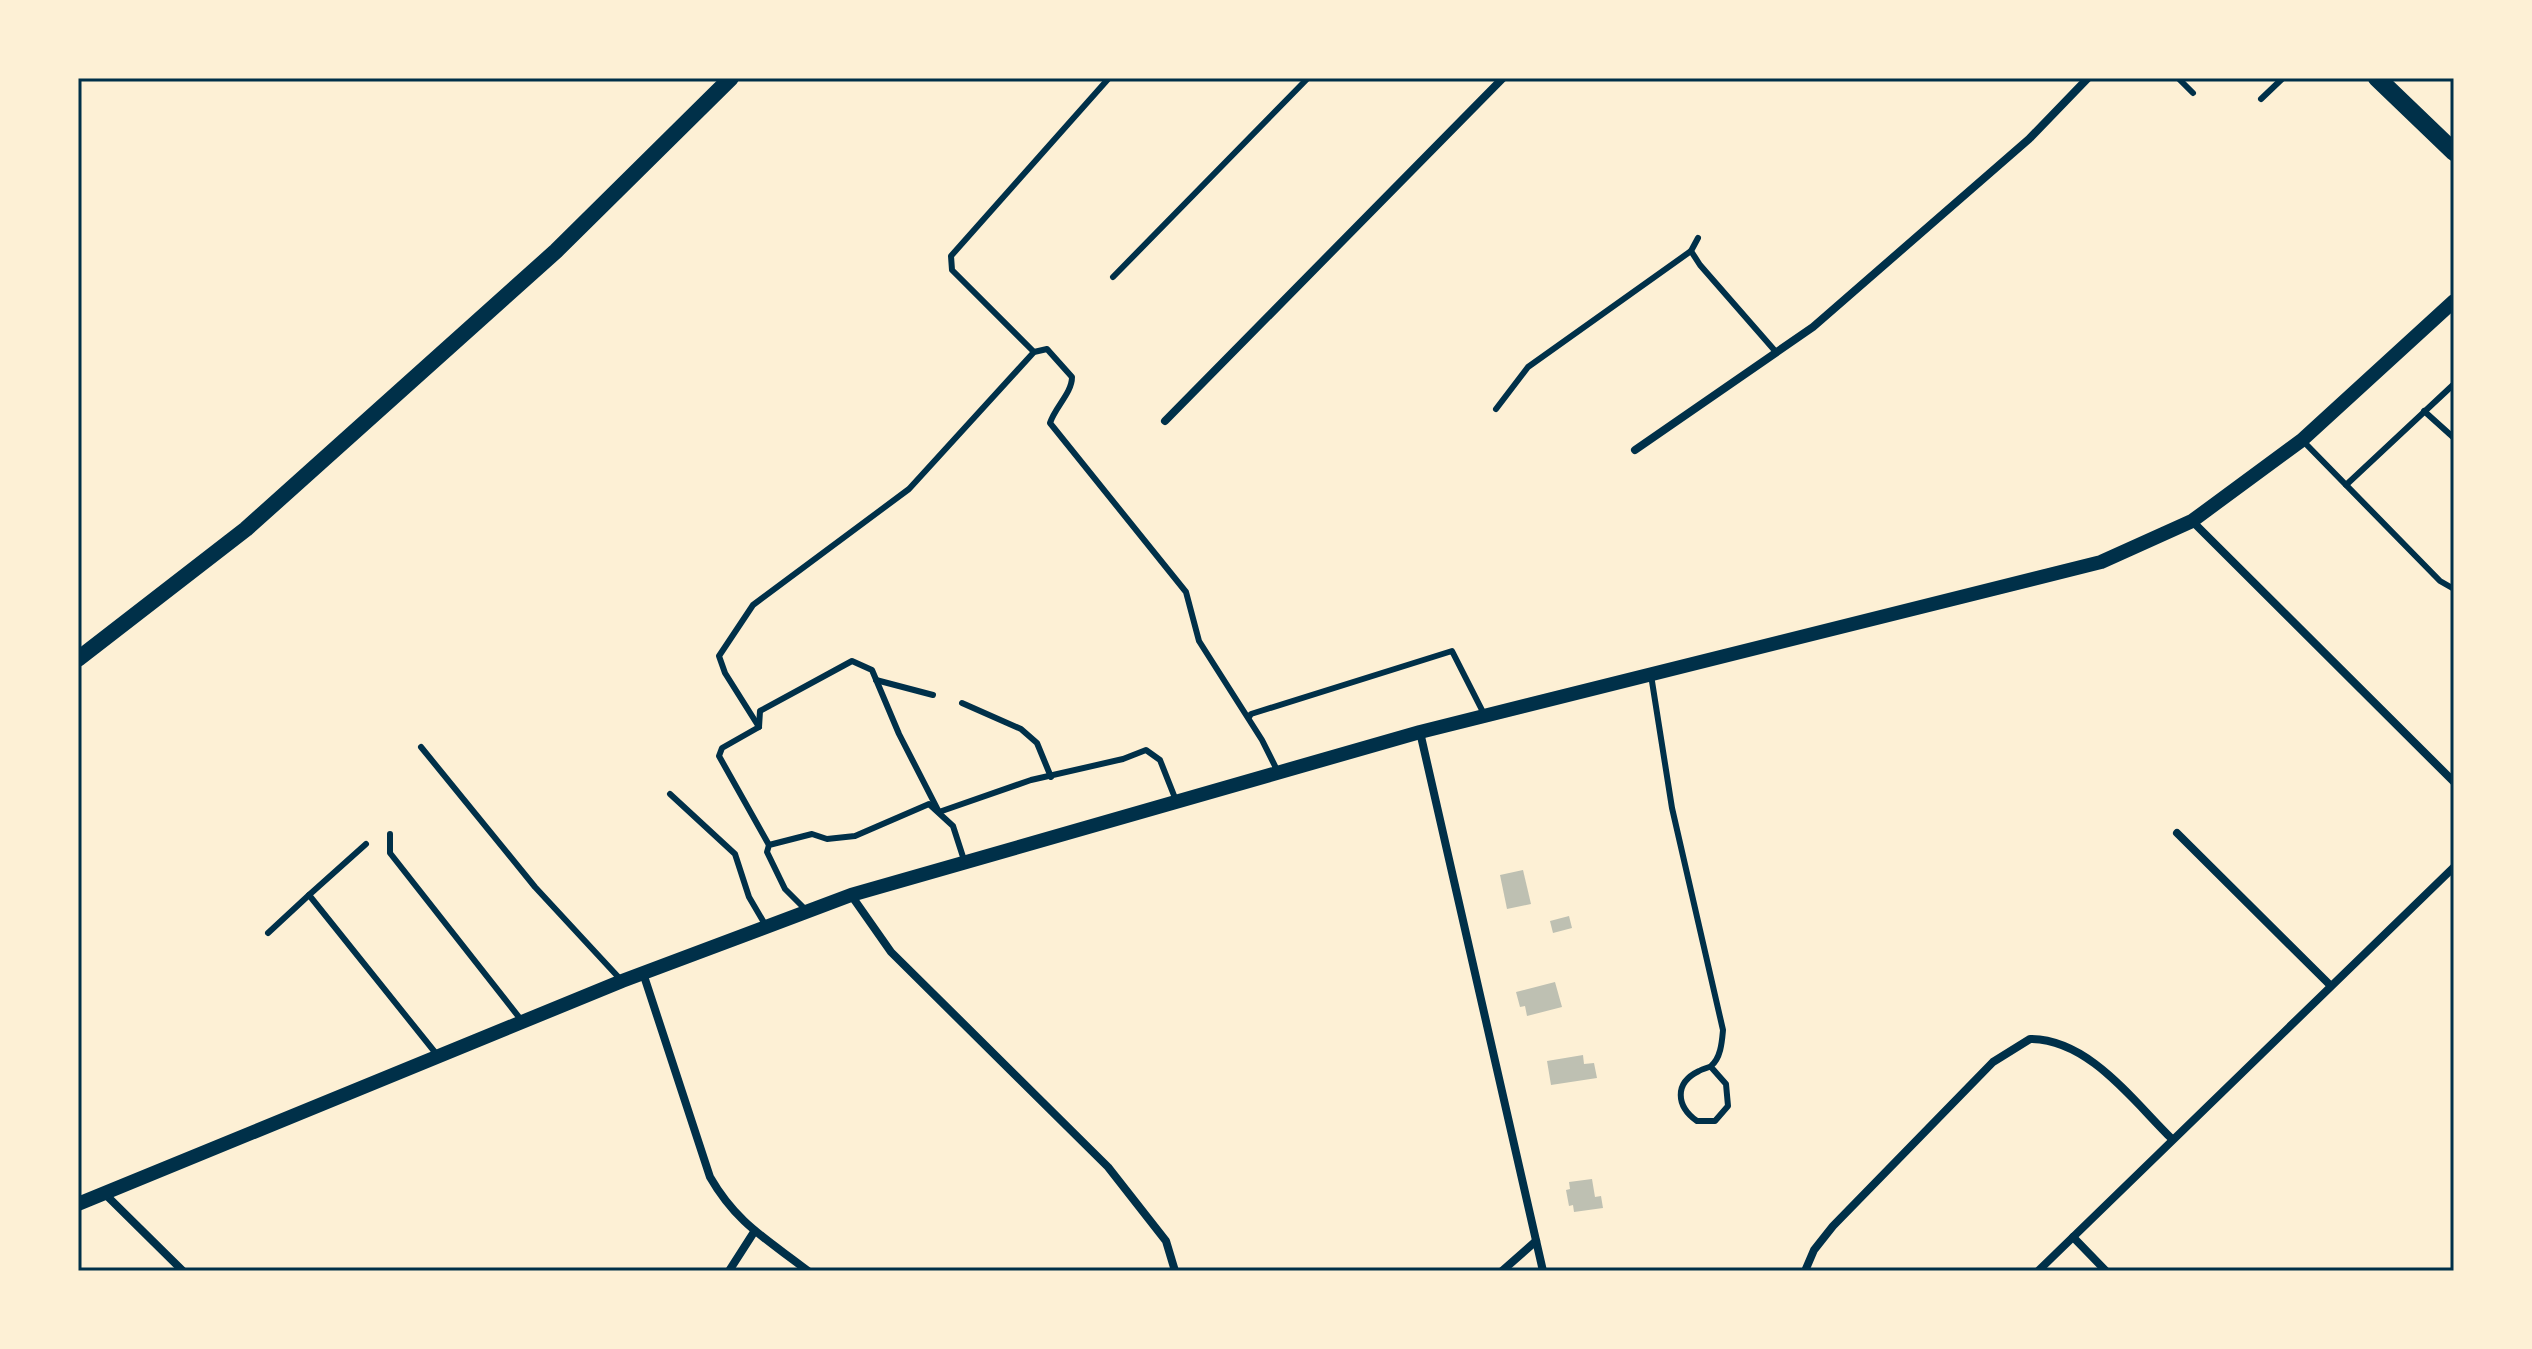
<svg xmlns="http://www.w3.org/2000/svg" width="2532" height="1349" font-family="'Golos Text',sans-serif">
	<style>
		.building { fill: #bec0b2 }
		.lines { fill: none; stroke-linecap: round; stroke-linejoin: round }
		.service { stroke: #003049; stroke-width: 6 }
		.minor { stroke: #003049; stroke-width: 8 }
		.tertiary { stroke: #003049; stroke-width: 14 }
		.secondary { stroke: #003049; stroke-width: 16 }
		.primary { stroke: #003049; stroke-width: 18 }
		.neatline { fill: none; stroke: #003049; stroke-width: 3 }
	</style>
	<rect width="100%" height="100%" fill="#fdf0d5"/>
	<g class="building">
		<path d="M 1523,870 L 1531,904 L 1507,909 L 1500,875 Z"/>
		<path d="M 1569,916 L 1572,928 L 1553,933 L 1550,921 Z"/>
		<path d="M 1555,982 L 1562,1007 L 1527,1016 L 1525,1006 L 1520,1007 L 1516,992 Z"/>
		<path d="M 1583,1055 L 1584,1064 L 1594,1063 L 1597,1078 L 1551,1085 L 1547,1061 Z"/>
		<path d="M 1592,1179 L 1595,1197 L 1601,1196 L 1603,1208 L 1574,1212 L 1573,1205 L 1569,1206 L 1566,1190 L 1570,1189 L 1569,1182 Z"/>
	</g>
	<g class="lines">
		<g class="service">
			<path d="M 2178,78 L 2193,93"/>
			<path d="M 2261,99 L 2283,78"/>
			<path d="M 1698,238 L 1691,251 L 1700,265 L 1776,352"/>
			<path d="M 1113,277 L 1308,78"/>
			<path d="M 1034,352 L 952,270 L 951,256 L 1109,78"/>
			<path d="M 1496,409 L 1528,367 L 1691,251"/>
			<path d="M 2424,411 L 2454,438"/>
			<path d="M 2303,441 L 2440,581 L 2454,589"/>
			<path d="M 2346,485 L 2454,384"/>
			<path d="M 1651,675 L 1672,808 L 1723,1030 C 1722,1041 1721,1058 1711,1066 C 1710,1067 1700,1070 1699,1071 C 1674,1083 1676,1106 1697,1121 L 1715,1121 L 1728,1106 L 1726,1084 L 1711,1067"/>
			<path d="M 876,680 L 933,695"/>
			<path d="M 962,703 L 1021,729 L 1037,743 L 1051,777"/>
			<path d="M 1249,717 L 1251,714 L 1452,651 L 1485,716"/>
			<path d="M 759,727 L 725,673 L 719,656 L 753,605 L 909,489 L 1034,352 L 1047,349 L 1072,377 C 1072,393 1055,407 1050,423 L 1186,592 L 1199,641 L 1262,740 L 1278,772"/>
			<path d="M 421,747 L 535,887 L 622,981"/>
			<path d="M 670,794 L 735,854 L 749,897 L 766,926"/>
			<path d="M 939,812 L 1031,780 L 1123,759 L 1146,750 L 1160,760 L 1177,803"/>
			<path d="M 390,834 L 390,853 L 522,1021"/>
			<path d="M 769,845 L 719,756 L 722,748 L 759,727 L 760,711 L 852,661 L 872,670 L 899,734 L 939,812"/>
			<path d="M 309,895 L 366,844"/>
			<path d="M 806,910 L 785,889 L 767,852 L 769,845 L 812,834 L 827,839 L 855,836 L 929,804 L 953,826 L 964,860"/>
			<path d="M 268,933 L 309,895 L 438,1056"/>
		</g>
		<g class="minor">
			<path d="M 1165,421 L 1503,78"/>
			<path d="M 1635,450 L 1813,327 L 2029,139 L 2088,78"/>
			<path d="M 2192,521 L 2454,782"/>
			<path d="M 1420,732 L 1543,1271"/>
			<path d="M 2177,833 L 2329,984"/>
			<path d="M 851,895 L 891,952 L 1108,1167 L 1166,1241 L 1175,1271"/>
			<path d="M 643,973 L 710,1177 C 737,1224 767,1239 808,1271"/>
			<path d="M 105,1194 L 183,1271"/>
			<path d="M 2073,1237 L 2106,1271"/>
			<path d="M 729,1271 L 754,1232"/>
			<path d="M 1502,1271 L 1536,1241"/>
			<path d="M 1805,1271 L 1814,1250 L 1833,1226 L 1993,1062 L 2030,1039 C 2089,1039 2133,1101 2172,1139"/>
			<path d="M 2038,1271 L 2454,867"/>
		</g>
		<path class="tertiary" d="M 78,1204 L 622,981 L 851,895 L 1420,732 L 2101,562 L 2192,521 L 2302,440 L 2454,301"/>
		<path class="secondary" d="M 78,659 L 246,529 L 556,251 L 731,78"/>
		<path class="primary" d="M 2377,78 L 2454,152"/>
	</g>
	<rect width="2532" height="1349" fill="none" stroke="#fdf0d5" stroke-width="160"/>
	<rect x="80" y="80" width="2372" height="1189" class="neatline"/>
</svg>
